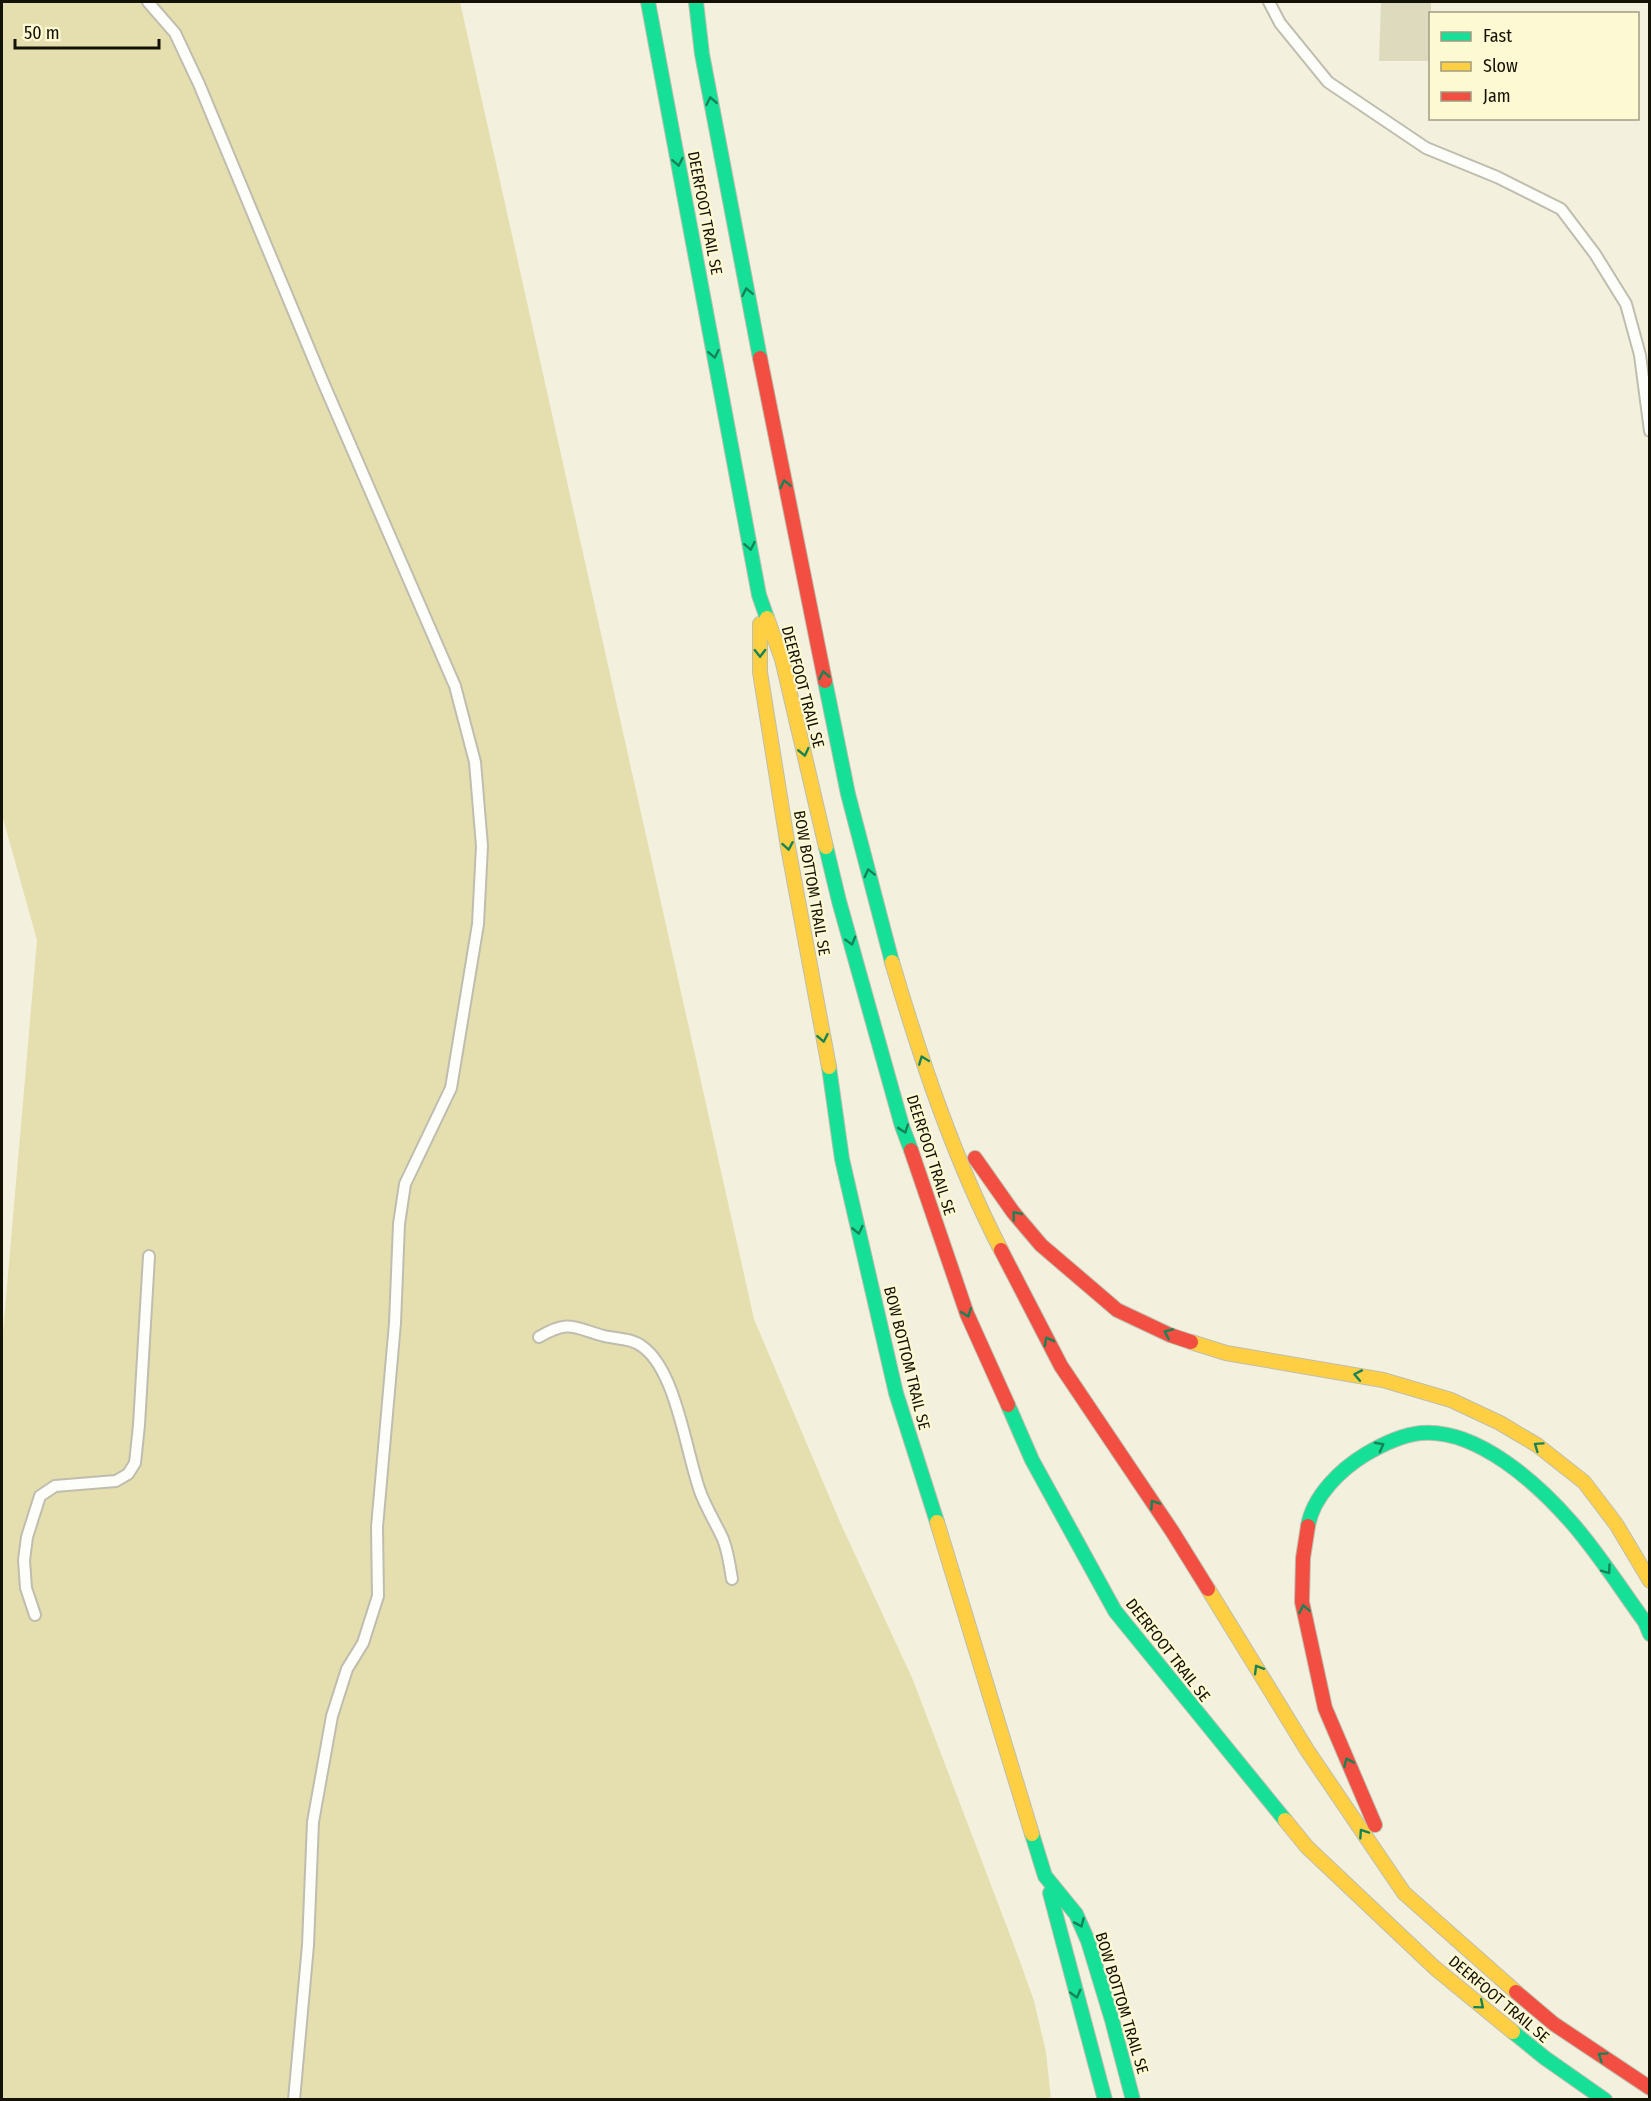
<svg xmlns="http://www.w3.org/2000/svg" width="1651" height="2101" font-family="'Fira Sans Condensed',sans-serif">
	<style>
		.green { fill: #e5dfaf }
		.building { fill: #dedabd }
		.lines { fill: none; stroke-linecap: round; stroke-linejoin: round }
		.lane-casing { stroke: #bfbdad; stroke-width: 14 }
		.fast-casing { stroke: #bfbdad; stroke-width: 16 }
		.slow-casing { stroke: #bfbdad; stroke-width: 16 }
		.jam-casing { stroke: #bfbdad; stroke-width: 16 }
		.lane { stroke: #fdfdfa; stroke-width: 10 }
		.fast { stroke: #16e098; stroke-width: 14 }
		.slow { stroke: #ffcf43; stroke-width: 14 }
		.jam { stroke: #f24e42; stroke-width: 14 }
		.oneway { stroke: #158356 }
		.labels { text-anchor: middle; dominant-baseline: central; stroke-width: 4.5; stroke-linejoin: round; paint-order: stroke }
		.street-label { font-size: 16px; fill: #141205; stroke: #fdf9d3 }
	</style>
	<rect width="100%" height="100%" fill="#f3f1dd"/>
	<path class="green" d="M 2,2 L 460,2 L 754,1319 L 840,1522 L 913,1680 L 1018,1956 L 1034,2001 L 1046,2052 L 1051,2099 L 2,2099 L 2,1344 L 37,940 L 2,815 Z"/>
	<path class="building" d="M 1381,2 L 1431,2 L 1431,61 L 1379,61 Z"/>
	<g class="lines">
		<g class="lane-casing">
			<g id="lane">
				<path d="M 148,2 L 175,33 L 199,84 L 323,382 L 455,686 L 475,762 L 482,846 L 478,924 L 451,1088 L 405,1184 L 399,1224 L 395,1323 L 377,1527 L 378,1596 L 363,1643 L 347,1669 L 332,1716 L 313,1822 L 308,1945 L 294,2100"/>
				<path d="M 1269,2 L 1280,23 L 1328,82 L 1426,148 L 1497,177 L 1561,209 L 1595,254 L 1626,304 L 1640,355 L 1650,431"/>
				<path d="M 539,1337 C 570,1319 574,1328 604,1336 C 616,1339 632,1338 643,1347 C 677,1372 686,1454 701,1494 C 707,1509 716,1524 723,1539 C 728,1552 730,1566 732,1579"/>
				<path d="M 35,1615 L 26,1588 L 24,1560 L 27,1537 L 40,1496 L 55,1486 L 116,1481 L 128,1474 L 135,1463 L 139,1425 L 149,1256"/>
			</g>
		</g>
		<g class="fast-casing">
			<g id="fast">
				<path d="M 648,2 L 759,595 L 767,618"/>
				<path d="M 696,2 L 702,54 L 760,358"/>
				<path d="M 825,681 L 848,794 L 892,962"/>
				<path d="M 826,847 L 839,901 L 902,1126 L 911,1150"/>
				<path d="M 829,1067 L 842,1159 L 896,1393 L 937,1522"/>
				<path d="M 1008,1405 L 1032,1460 L 1115,1611 L 1285,1820"/>
				<path d="M 1308,1526 C 1313,1496 1341,1469 1366,1454 C 1383,1444 1401,1435 1421,1433 C 1477,1428 1538,1484 1572,1523 C 1599,1554 1621,1589 1645,1622 L 1650,1634"/>
				<path d="M 1032,1834 L 1045,1876 L 1076,1914 L 1088,1941 L 1112,2020 L 1133,2100"/>
				<path d="M 1050,1893 L 1105,2100"/>
				<path d="M 1513,2032 L 1545,2058 L 1605,2100"/>
			</g>
		</g>
		<g class="slow-casing">
			<g id="slow">
				<path d="M 767,618 L 782,659 L 826,847"/>
				<path d="M 760,624 L 760,672 L 788,847 L 829,1067"/>
				<path d="M 892,962 C 921,1060 954,1159 1001,1250"/>
				<path d="M 1191,1342 L 1226,1353 L 1383,1380 L 1451,1400 L 1500,1423 L 1537,1445 L 1584,1482 L 1616,1524 L 1650,1581"/>
				<path d="M 937,1522 L 1032,1834"/>
				<path d="M 1208,1589 L 1307,1750 L 1404,1893 L 1516,1992"/>
				<path d="M 1285,1820 L 1307,1847 L 1435,1968 L 1513,2032"/>
			</g>
		</g>
		<g class="jam-casing">
			<g id="jam">
				<path d="M 760,358 L 825,681"/>
				<path d="M 911,1150 L 967,1314 L 1008,1405"/>
				<path d="M 975,1158 L 1013,1212 L 1041,1245 L 1117,1310 L 1170,1335 L 1191,1342"/>
				<path d="M 1001,1250 L 1061,1366 L 1172,1531 L 1208,1589"/>
				<path d="M 1308,1526 L 1303,1558 L 1302,1602 L 1325,1708 L 1375,1825"/>
				<path d="M 1516,1992 L 1554,2024 L 1650,2088"/>
			</g>
		</g>
		<use href="#lane" class="lane"/>
		<use href="#fast" class="fast"/>
		<use href="#slow" class="slow"/>
		<use href="#jam" class="jam"/>
	</g>
	<defs><path id="oneway-chevron" d="M-2-3.5L2.5 0L-2 3.5" fill="none" stroke-width="1.6" stroke-linecap="round" stroke-linejoin="round" transform="scale(1.5)"/></defs>
	<g class="oneway">
		<use href="#oneway-chevron" transform="translate(711 101) rotate(-101)"/>
		<use href="#oneway-chevron" transform="translate(678 162) rotate(79)"/>
		<use href="#oneway-chevron" transform="translate(747 292) rotate(-101)"/>
		<use href="#oneway-chevron" transform="translate(714 354) rotate(79)"/>
		<use href="#oneway-chevron" transform="translate(785 484) rotate(-102)"/>
		<use href="#oneway-chevron" transform="translate(750 546) rotate(79)"/>
		<use href="#oneway-chevron" transform="translate(760 653) rotate(89)"/>
		<use href="#oneway-chevron" transform="translate(824 675) rotate(-102)"/>
		<use href="#oneway-chevron" transform="translate(804 752) rotate(77)"/>
		<use href="#oneway-chevron" transform="translate(788 846) rotate(80)"/>
		<use href="#oneway-chevron" transform="translate(869 873) rotate(-104)"/>
		<use href="#oneway-chevron" transform="translate(851 941) rotate(74)"/>
		<use href="#oneway-chevron" transform="translate(823 1038) rotate(79)"/>
		<use href="#oneway-chevron" transform="translate(923 1060) rotate(-111)"/>
		<use href="#oneway-chevron" transform="translate(904 1129) rotate(71)"/>
		<use href="#oneway-chevron" transform="translate(1016 1215) rotate(-129)"/>
		<use href="#oneway-chevron" transform="translate(858 1230) rotate(77)"/>
		<use href="#oneway-chevron" transform="translate(967 1313) rotate(69)"/>
		<use href="#oneway-chevron" transform="translate(1168 1333) rotate(-157)"/>
		<use href="#oneway-chevron" transform="translate(1048 1341) rotate(-118)"/>
		<use href="#oneway-chevron" transform="translate(1358 1375) rotate(-169)"/>
		<use href="#oneway-chevron" transform="translate(1380 1446) rotate(-28)"/>
		<use href="#oneway-chevron" transform="translate(1538 1446) rotate(-145)"/>
		<use href="#oneway-chevron" transform="translate(1154 1504) rotate(-124)"/>
		<use href="#oneway-chevron" transform="translate(1607 1570) rotate(54)"/>
		<use href="#oneway-chevron" transform="translate(1304 1609) rotate(-101)"/>
		<use href="#oneway-chevron" transform="translate(1258 1669) rotate(-121)"/>
		<use href="#oneway-chevron" transform="translate(1348 1762) rotate(-113)"/>
		<use href="#oneway-chevron" transform="translate(1363 1833) rotate(-124)"/>
		<use href="#oneway-chevron" transform="translate(1080 1923) rotate(66)"/>
		<use href="#oneway-chevron" transform="translate(1076 1994) rotate(75)"/>
		<use href="#oneway-chevron" transform="translate(1480 2005) rotate(40)"/>
		<use href="#oneway-chevron" transform="translate(1602 2056) rotate(-146)"/>
	</g>
	<g class="labels">
		<g class="street-label">
			<text transform="translate(705 213) rotate(79)">DEERFOOT TRAIL SE</text>
			<text transform="translate(803 687) rotate(75)">DEERFOOT TRAIL SE</text>
			<text transform="translate(812 883) rotate(80)">BOW BOTTOM TRAIL SE</text>
			<text transform="translate(931 1155) rotate(72)">DEERFOOT TRAIL SE</text>
			<text transform="translate(907 1358) rotate(76)">BOW BOTTOM TRAIL SE</text>
			<text transform="translate(1168 1650) rotate(52)">DEERFOOT TRAIL SE</text>
			<text transform="translate(1499 1999) rotate(40)">DEERFOOT TRAIL SE</text>
			<text transform="translate(1122 2003) rotate(73)">BOW BOTTOM TRAIL SE</text>
		</g>
	</g>
	<rect width="1651" height="2101" fill="none" stroke="#141205" stroke-width="6"/>
	<rect x="1429" y="12" width="210" height="108" fill="#fdf9d3" stroke="#a09d81" stroke-width="1.5"/>
	<rect x="1441" y="32" width="30" height="9" fill="#16e098" stroke="#a09d81" stroke-width="1.5"/>
	<text x="1483" y="42" font-size="18" fill="#141205">Fast</text>
	<rect x="1441" y="62" width="30" height="9" fill="#ffcf43" stroke="#a09d81" stroke-width="1.5"/>
	<text x="1483" y="72" font-size="18" fill="#141205">Slow</text>
	<rect x="1441" y="92" width="30" height="9" fill="#f24e42" stroke="#a09d81" stroke-width="1.5"/>
	<text x="1483" y="102" font-size="18" fill="#141205">Jam</text>
	<path d="M15 39v9h144v-9" fill="none" stroke="#141205" stroke-width="3"/>
	<text x="24" y="39" font-size="18" fill="#141205" stroke="#fdf9d3" stroke-width="4.5" paint-order="stroke">50 m</text>
</svg>
